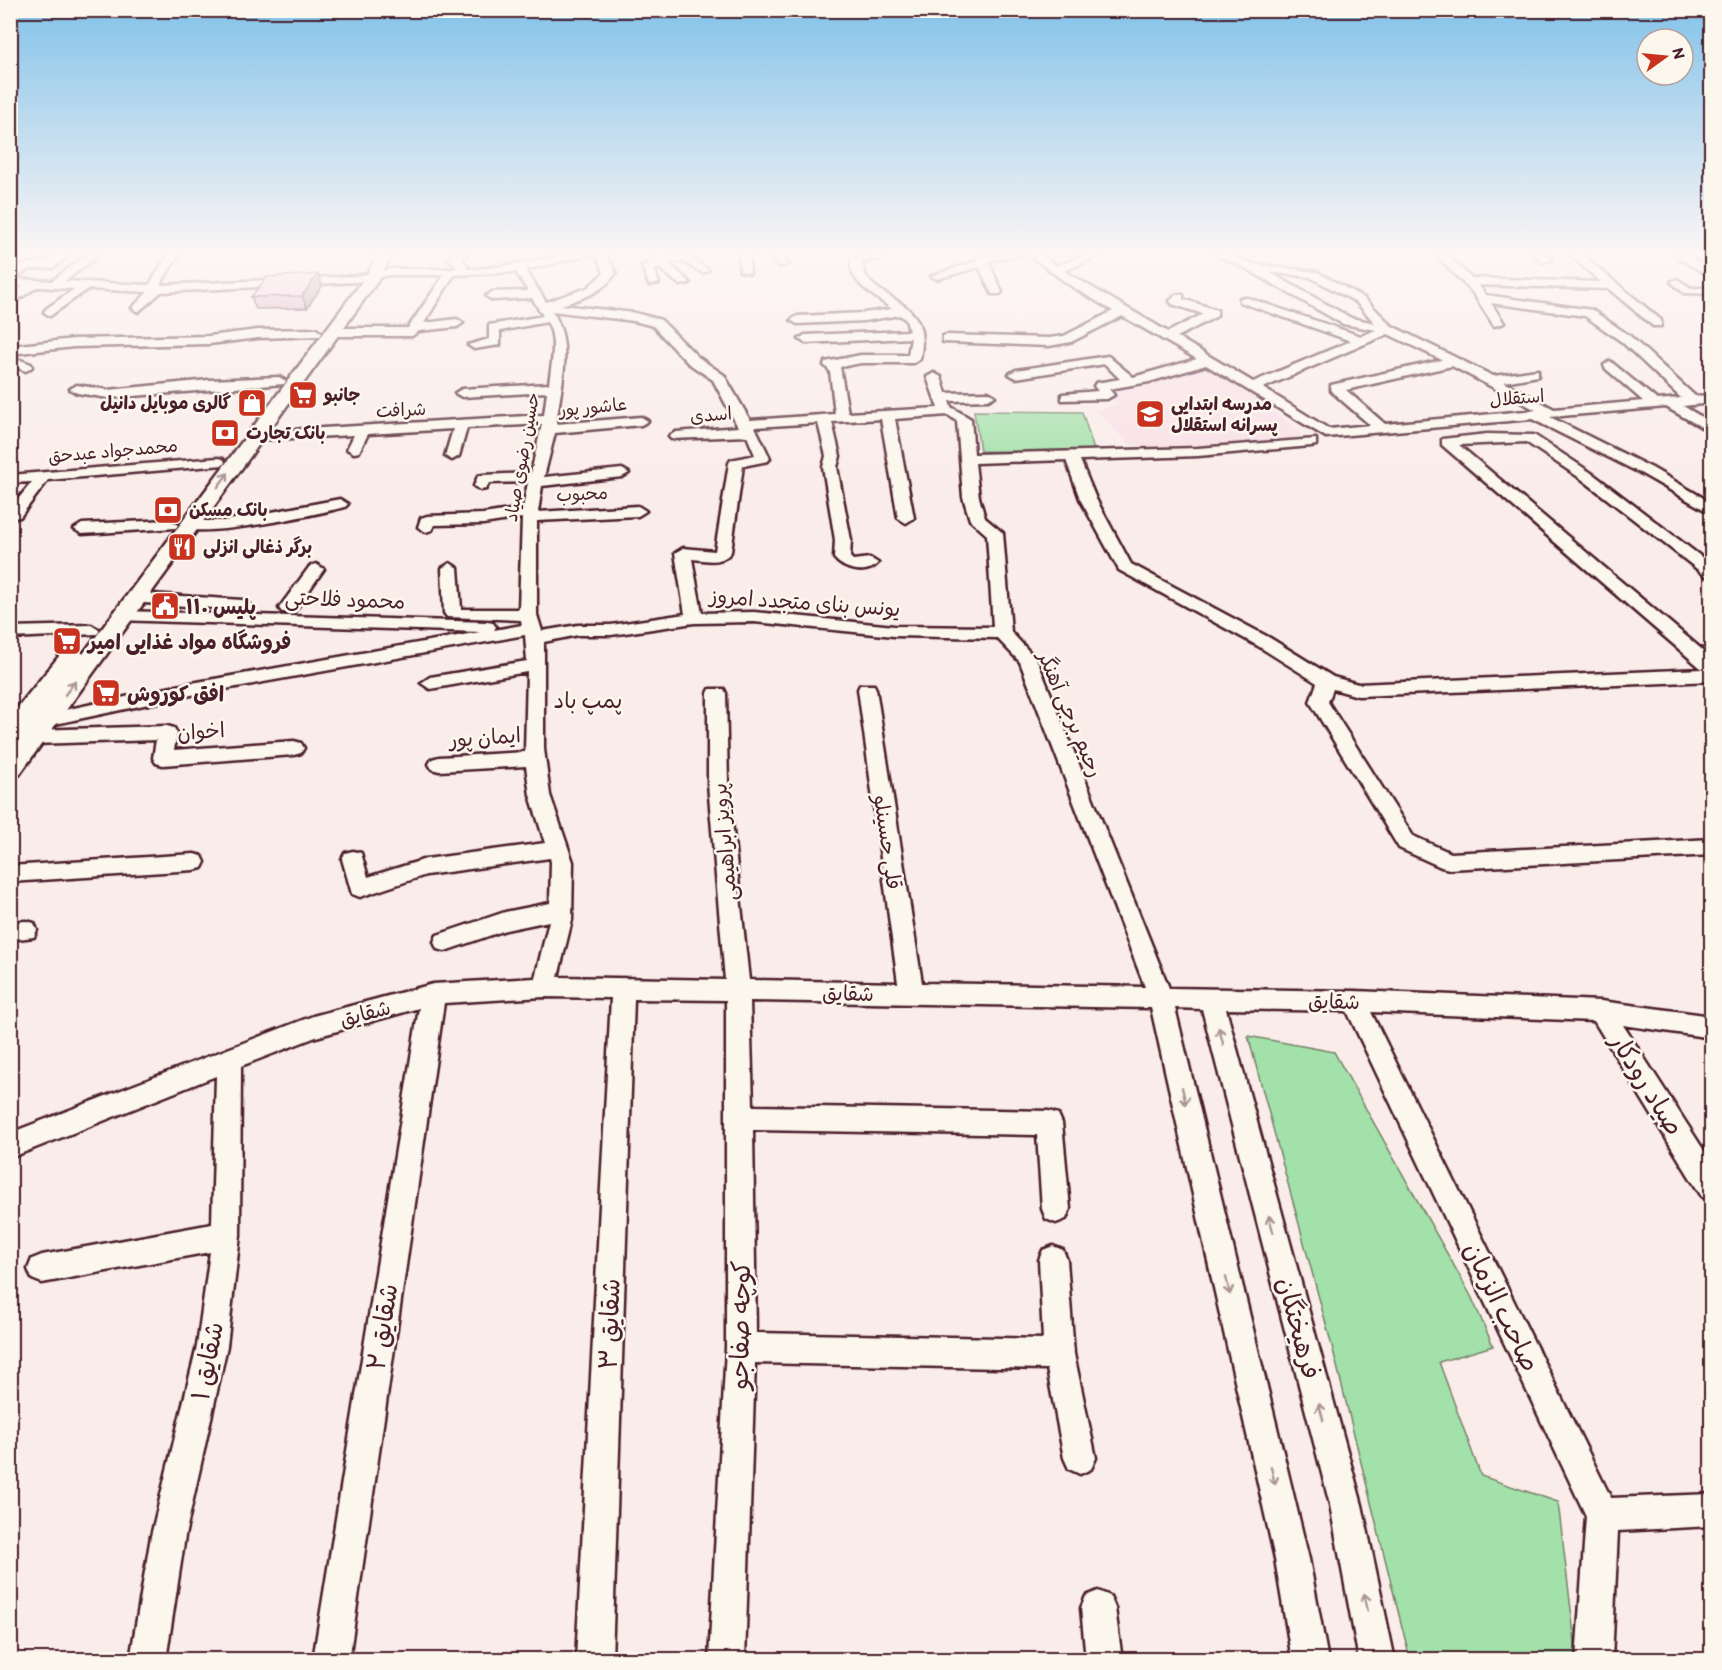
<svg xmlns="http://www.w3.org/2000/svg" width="1722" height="1670" font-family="Itim,'Playpen Sans Arabic',sans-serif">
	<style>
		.built { fill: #f8dfe6 }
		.green { fill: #a2e1a9; stroke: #76806a; stroke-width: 1.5 }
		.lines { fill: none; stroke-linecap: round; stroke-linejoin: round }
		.minor-casing { stroke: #4a1f2b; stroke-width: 5 }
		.major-casing { stroke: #4a1f2b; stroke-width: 5 }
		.minor { fill: #fbf7ec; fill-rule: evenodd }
		.major { fill: #fbf7ec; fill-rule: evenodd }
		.wall { fill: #d2a6c0; stroke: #4a1f2b; stroke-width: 1.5 }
		.shaded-wall { fill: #ab879c; stroke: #4a1f2b; stroke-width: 1.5 }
		.building { fill: #f4c1df; stroke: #4a1f2b; stroke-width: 1.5 }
		.oneway { stroke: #ab9695 }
		.labels { text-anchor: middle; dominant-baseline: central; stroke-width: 5; stroke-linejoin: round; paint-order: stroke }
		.far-poi-label { font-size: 18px; font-weight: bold; fill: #4a1f2b; stroke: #fbf7ec; text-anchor: start }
		.far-street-label { font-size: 18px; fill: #4a1f2b; stroke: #fbf7ec }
		.street-label { font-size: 21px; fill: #4a1f2b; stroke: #fbf7ec }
		.poi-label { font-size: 21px; font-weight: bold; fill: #4a1f2b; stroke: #fbf7ec; text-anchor: start }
		.neighbourhood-label { font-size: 22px; fill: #4a1f2b; stroke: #fbf7ec }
		.near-street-label { font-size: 26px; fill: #4a1f2b; stroke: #fbf7ec }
	</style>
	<rect width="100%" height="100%" fill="#faece9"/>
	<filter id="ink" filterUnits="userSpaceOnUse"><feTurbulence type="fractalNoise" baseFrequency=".0167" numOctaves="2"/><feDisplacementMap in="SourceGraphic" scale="12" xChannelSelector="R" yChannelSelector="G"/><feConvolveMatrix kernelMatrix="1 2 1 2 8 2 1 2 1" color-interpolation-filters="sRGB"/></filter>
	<g filter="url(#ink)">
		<path class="built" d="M 1205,365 L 1281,417 L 1301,435 L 1287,442 L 1261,444 L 1239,442 L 1185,448 L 1151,449 L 1128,443 L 1096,410 L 1118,404 L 1101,390 L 1121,386 L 1128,389 Z"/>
		<g class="green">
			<path d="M 974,411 L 1082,412 L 1095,453 L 980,451 Z"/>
			<path d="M 1248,1036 L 1334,1052 L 1471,1296 L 1493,1346 L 1439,1362 L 1481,1476 L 1558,1502 L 1577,1659 L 1410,1659 L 1332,1346 Z"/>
		</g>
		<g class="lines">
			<g class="minor-casing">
				<g id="minor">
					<path d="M 59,254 L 70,255 L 53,268 L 28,269 L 15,279 L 52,281 L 88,254 L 98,256 L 65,281 L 149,285 L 169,254 L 179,254 L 160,285 L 357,276 L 390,269 L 455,269 L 456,266 L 448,258 L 454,254 L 468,254 L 461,259 L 468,266 L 466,269 C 509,269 549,254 591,254 L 526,270 L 546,302 L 587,288 L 604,273 L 596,255 L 609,254 L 607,257 L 616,273 C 602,293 583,298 561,305 L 635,313 L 661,320 L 698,357 L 724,375 L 750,420 L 835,414 L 830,371 L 824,365 L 825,362 L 861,355 L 908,355 L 911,338 L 805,343 L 799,339 L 805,335 L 909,331 L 906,320 L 900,315 L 864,321 L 797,324 L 791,320 L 797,316 L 864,313 L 892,309 C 877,297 845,281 852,258 L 885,254 L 880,259 L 862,262 C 867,307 934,290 920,359 L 914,363 L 861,363 L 840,367 L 848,413 L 938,408 L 927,377 L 934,373 L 941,377 L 946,393 L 988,392 L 995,396 L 988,400 L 949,401 L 951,407 L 971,419 L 974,454 L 1198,448 L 1316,439 L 1316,445 L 1311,446 L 1198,456 L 1080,460 L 1096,499 L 1131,564 L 1270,638 L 1333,677 L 1358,684 L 1702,669 L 1442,445 L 1442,439 L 1487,434 L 1534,435 L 1593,474 L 1712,565 L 1712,578 L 1706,576 L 1583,480 L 1526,442 L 1459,445 L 1712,658 L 1712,681 L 1358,696 L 1333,689 L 1328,702 L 1413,836 L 1451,853 L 1712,839 L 1712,855 L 1449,869 L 1441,867 L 1399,848 L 1310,702 L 1317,683 L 1258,646 L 1119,570 L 1080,499 L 1066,460 L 975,463 L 979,497 L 985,518 L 1003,533 L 1011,632 L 1037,660 L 1169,988 L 1354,991 L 1601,1001 L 1712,1016 L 1712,1038 L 1623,1025 L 1712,1163 L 1712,1201 L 1702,1197 L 1594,1021 L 1371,1012 L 1611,1498 L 1712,1494 L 1712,1526 L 1618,1531 L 1612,1660 L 1576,1660 L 1586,1516 L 1347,1011 L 1226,1009 L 1362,1505 L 1395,1660 L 1359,1660 L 1330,1505 L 1202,1009 L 1175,1008 L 1309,1559 L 1328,1660 L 1292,1660 L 1275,1559 L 1151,1008 L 750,1001 L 753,1106 L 1049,1111 L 1058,1114 L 1062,1123 L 1070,1209 L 1066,1219 L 1056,1223 L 1046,1219 L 1042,1209 L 1037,1135 L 753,1130 L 756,1333 L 1043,1339 L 1039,1260 L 1043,1250 L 1053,1246 L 1063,1250 L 1067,1260 L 1074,1354 L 1096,1458 L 1091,1469 L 1080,1474 L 1069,1469 L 1064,1458 L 1047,1369 L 755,1363 L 745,1660 L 709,1660 L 726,1348 L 726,1000 L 634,999 L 612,1660 L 576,1660 L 611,998 L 544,997 L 444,1003 L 349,1660 L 313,1660 L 419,1008 L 316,1037 L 241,1066 L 240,1235 L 227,1346 L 185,1536 L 166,1660 L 130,1660 L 151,1536 L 197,1346 L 210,1252 L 42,1283 L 32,1279 L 28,1269 L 32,1259 L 42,1255 L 212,1224 L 216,1076 L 10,1158 L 10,1133 L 313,1016 L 433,984 L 535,978 L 549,921 L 506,930 L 445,951 L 437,949 L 434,942 L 437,935 L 505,912 L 550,903 L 551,862 L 550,858 L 426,875 L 360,897 L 352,894 L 342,859 L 345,853 L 353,851 L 361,853 L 368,877 L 426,859 L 545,843 L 530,795 L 526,766 L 439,771 L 432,769 L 429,764 L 432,759 L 439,757 L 525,752 L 527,672 L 430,689 L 421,683 L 430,677 L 527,661 L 525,635 L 186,696 L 46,726 L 39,725 L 36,720 L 39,715 L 46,714 L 186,684 L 480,632 L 117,620 L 114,616 L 123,611 L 487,622 L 493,623 L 496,627 L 494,630 L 522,625 L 521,620 L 447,617 L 444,613 L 442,568 L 450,563 L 458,568 L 461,609 L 519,609 L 522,518 L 483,524 L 434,525 L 432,530 L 426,532 L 418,527 L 421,518 L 427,516 L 483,514 L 523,508 L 528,482 L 489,483 L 486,489 L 481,490 L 474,486 L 478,476 L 483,475 L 531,473 L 542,424 L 467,428 L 459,456 L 452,460 L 445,456 L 453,429 L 368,434 L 359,452 L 354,453 L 347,449 L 354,435 L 255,440 L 248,436 L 255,432 L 544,415 L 547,392 L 462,397 L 455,393 L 462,389 L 549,384 C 551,366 558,339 547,322 L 500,331 L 500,345 L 474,349 L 468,345 L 489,339 L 489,325 L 543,316 L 532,298 L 492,300 L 486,296 L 492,292 L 528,291 L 516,272 L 454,275 L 424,323 L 457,319 L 463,323 L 457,327 L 419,331 L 412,336 L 332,336 L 326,332 L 332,328 L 408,328 L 444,275 L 390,275 L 357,282 L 161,292 L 138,312 L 132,308 L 148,292 L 88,289 L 50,316 L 44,312 L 46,309 L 74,289 L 37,287 L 10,305 L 10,296 L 23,286 L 10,285 L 10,271 C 30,257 39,268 59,254 ZM 552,311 L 634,321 L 653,326 L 688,363 L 713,380 L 738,427 L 676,432 L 669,436 L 671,439 L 747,436 L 755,455 L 731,460 L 729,463 L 715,551 L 683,548 L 675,553 L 685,614 L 611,625 L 578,625 L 542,631 L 537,615 L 537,521 L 638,516 L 646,511 L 638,506 L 538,512 L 542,486 L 622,477 L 629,473 L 622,469 L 544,477 L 555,433 L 641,425 L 648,421 L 641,417 L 556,424 C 561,386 574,343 552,311 ZM 948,415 L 957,421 L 963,497 L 970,520 L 987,535 L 993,627 L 894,626 L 754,612 L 702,613 L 692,559 C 707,560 721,565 731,552 L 743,466 L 768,461 L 770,458 L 755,427 L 818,423 L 826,456 L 823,467 L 835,540 L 834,558 C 843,570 867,576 878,563 L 870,558 L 853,560 L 850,557 L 851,540 L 837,467 L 840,456 L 832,422 L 881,419 L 898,518 L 906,523 L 914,518 L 895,419 ZM 754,622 L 894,636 L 997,638 L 1020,662 L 1145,987 L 922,983 L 876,689 L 874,685 L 860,685 L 858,689 L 898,983 L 749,980 L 728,784 L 726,693 L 724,689 L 710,689 L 708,693 L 708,784 L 725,980 L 558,977 L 572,920 L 573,862 L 550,795 L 544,749 L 544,642 L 578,635 L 611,635 L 694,623 Z"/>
					<path d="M 654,254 L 690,257 L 709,270 L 703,273 L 683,262 L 666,260 L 690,283 L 680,285 L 659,268 L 654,268 L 659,283 L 649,285 L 642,266 L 655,262 Z"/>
					<path d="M 739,254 L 749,254 L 750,273 L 740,271 Z"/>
					<path d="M 768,254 L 779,254 L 789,264 L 779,266 Z"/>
					<path d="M 994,254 L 1021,254 L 988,261 L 1002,292 L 1000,294 L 992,294 L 979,267 L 937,279 L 931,276 L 976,261 L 977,257 Z"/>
					<path d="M 1028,254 L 1040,254 L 1056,266 L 1089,254 L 1104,254 L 1064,271 L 1168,332 L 1203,314 L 1172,304 L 1170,301 L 1175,295 L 1183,295 L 1183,299 L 1217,310 L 1217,316 L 1177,337 L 1253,382 L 1351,341 L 1240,302 L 1240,298 L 1248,298 L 1361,336 L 1376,330 L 1343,324 L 1247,269 L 1214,254 L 1228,254 L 1253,264 L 1317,272 L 1364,298 L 1392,326 L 1493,376 L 1538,370 L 1538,376 L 1504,382 L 1554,409 L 1643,401 L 1605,368 L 1604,365 L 1610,361 L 1657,400 L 1681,398 L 1622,342 L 1585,316 L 1491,303 L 1504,323 L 1494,326 L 1473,293 L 1435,254 L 1446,254 L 1471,278 L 1601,282 L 1569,254 L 1581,254 L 1661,320 L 1661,326 L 1653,326 L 1609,289 L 1478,285 L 1486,295 L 1592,310 L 1630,336 L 1695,396 L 1712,395 L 1712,403 L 1683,406 L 1712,423 L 1712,433 L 1666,407 L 1550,417 L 1652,468 L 1712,503 L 1712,514 L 1642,474 L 1532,419 L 1326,437 L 1206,365 L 1149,382 L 1109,389 L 1114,395 L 1107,399 L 1062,400 L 1062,394 L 1098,391 L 1094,386 L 1096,383 L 1120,379 L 1105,364 L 1016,378 L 1009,374 L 1016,370 L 1108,356 L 1133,377 L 1197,359 L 1122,316 L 1071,342 L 1049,346 L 943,342 L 943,336 L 947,335 L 1049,338 L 1064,336 L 1113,311 L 1068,284 ZM 1269,272 L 1310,277 L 1356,302 L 1375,323 L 1351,318 ZM 1388,334 L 1442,360 L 1331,385 L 1331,391 L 1370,425 L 1329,429 L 1263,388 ZM 1452,366 L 1536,410 L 1385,424 L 1346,390 Z"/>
					<path d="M 1534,254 L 1545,254 L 1552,260 L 1542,262 Z"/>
					<path d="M 1673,254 L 1685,254 L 1712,270 L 1712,278 Z"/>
					<path d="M 1677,279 L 1691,288 L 1712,288 L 1712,294 L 1684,293 L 1671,282 Z"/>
					<path d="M 316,329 L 322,333 L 320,336 L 258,338 L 209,344 L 74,347 L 10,354 L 10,346 L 74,339 L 209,336 L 258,330 Z"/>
					<path d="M 10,356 L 31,364 L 32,367 L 26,371 L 10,365 Z"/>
					<path d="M 279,377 L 286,381 L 284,384 L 108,398 L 77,393 L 70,389 L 77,385 L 108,390 L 209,380 Z"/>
					<path d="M 218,458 L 223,459 L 225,462 L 223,465 L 48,480 L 20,517 L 10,519 L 10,509 L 32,482 L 10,483 L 10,475 Z"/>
					<path d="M 340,499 L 348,504 L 345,507 C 322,513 194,541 181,526 L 189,521 L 224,521 Z"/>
					<path d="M 170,520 L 178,525 L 176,528 L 82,534 L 74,529 L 82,524 Z"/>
					<path d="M 316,564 L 324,569 L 294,612 L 282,612 L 279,608 L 282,604 L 310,566 Z"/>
					<path d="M 136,593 L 242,600 L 251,605 L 242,610 L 130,602 L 128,598 L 130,594 Z"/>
					<path d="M 91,625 L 100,630 L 97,634 L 10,638 L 10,627 Z"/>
					<path d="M 167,726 L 174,728 L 177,733 L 174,750 L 294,741 L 301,743 L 304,748 L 301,753 L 294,755 L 163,765 L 156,763 L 153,758 L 156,740 L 34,744 L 27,742 L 24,737 L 27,732 L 34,730 Z"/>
					<path d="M 194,854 L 202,856 L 205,862 L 202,868 L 194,870 L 10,882 L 10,866 Z"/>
					<path d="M 26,921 L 34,923 L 37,930 L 34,937 L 10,940 L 10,922 Z"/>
					<path d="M 1098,1591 L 1110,1596 L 1115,1608 L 1122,1660 L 1086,1660 L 1081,1608 L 1086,1596 Z"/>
				</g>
			</g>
			<g class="major-casing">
				<path id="major" d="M 378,254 L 392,254 L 379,279 L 19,775 L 10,778 L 10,750 L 17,742 L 10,743 L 10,717 L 64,650 L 72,648 L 80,650 L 83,654 L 367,275 Z"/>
			</g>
			<use href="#minor" class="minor"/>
			<use href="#major" class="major"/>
		</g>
		<path class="wall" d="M 322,286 L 307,308 L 256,309 L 251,297 Z"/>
		<path class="shaded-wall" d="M 318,274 L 322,286 L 307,308 L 302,296 Z"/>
		<path class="building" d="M 318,274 L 302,296 L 251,297 L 267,277 Z"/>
		<defs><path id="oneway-shaft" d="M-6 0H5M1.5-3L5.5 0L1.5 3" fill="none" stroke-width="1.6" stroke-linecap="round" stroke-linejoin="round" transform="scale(1.5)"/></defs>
		<g class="oneway">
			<use href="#oneway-shaft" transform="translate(223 480) rotate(-54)"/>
			<use href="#oneway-shaft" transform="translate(70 688) rotate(-54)"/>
			<use href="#oneway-shaft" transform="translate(1221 1036) rotate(-105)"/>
			<use href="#oneway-shaft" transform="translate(1184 1096) rotate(77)"/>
			<use href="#oneway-shaft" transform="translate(1271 1224) rotate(-105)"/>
			<use href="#oneway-shaft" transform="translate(1228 1286) rotate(77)"/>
			<use href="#oneway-shaft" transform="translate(1321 1412) rotate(-105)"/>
			<use href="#oneway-shaft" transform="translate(1273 1476) rotate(77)"/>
			<use href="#oneway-shaft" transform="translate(1366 1602) rotate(-102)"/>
		</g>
	</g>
	<linearGradient id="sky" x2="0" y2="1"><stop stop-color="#82c2e9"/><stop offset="0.52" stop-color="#fdf6f5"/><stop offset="1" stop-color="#fdf6f5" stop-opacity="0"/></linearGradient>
	<rect width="1722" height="488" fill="url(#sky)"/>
	<defs>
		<g id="supermarket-square" transform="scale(1.5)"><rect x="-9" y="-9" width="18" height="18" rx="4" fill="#c8321e" stroke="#fbf7ec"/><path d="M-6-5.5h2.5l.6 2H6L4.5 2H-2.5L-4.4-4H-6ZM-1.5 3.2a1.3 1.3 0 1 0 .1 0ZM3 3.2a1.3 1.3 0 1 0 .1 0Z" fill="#fff"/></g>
		<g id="shop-square" transform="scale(1.5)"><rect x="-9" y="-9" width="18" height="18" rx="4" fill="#c8321e" stroke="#fbf7ec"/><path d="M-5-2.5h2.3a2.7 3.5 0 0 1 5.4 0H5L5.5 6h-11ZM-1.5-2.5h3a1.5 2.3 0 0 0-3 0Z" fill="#fff"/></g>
		<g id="school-square" transform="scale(1.5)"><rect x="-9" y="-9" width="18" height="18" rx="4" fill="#c8321e" stroke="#fbf7ec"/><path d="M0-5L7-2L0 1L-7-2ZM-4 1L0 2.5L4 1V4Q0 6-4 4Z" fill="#fff"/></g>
		<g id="bank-square" transform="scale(1.5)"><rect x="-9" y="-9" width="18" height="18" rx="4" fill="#c8321e" stroke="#fbf7ec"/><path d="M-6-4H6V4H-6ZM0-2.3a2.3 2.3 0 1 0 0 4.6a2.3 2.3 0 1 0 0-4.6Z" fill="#fff"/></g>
		<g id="restaurant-square" transform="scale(1.5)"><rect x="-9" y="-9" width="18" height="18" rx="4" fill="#c8321e" stroke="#fbf7ec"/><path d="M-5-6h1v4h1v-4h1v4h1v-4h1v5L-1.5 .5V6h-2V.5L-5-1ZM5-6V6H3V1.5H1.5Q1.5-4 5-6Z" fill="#fff"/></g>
		<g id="civic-square" transform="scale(1.5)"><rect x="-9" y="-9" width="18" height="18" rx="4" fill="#c8321e" stroke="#fbf7ec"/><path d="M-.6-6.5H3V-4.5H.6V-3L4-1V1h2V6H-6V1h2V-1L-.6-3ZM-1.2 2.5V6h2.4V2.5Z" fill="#fff"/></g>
	</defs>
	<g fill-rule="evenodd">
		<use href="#supermarket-square" x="303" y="395"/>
		<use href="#shop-square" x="252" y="403"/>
		<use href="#school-square" x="1150" y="414"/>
		<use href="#bank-square" x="225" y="433"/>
		<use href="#bank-square" x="168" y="510"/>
		<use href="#restaurant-square" x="182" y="547"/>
		<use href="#civic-square" x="165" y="606"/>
		<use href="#supermarket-square" x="67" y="641"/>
		<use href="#supermarket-square" x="106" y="693"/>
	</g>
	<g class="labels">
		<g class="far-poi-label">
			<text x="324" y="395">جانبو</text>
			<text x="231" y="403" text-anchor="end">گالری موبایل دانیل</text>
			<text x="1171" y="404">مدرسه ابتدایی<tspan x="1171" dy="21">پسرانه استقلال</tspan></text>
			<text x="246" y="433">بانک تجارت</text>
			<text x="189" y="510">بانک مسکن</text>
			<text x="203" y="547">برگر ذغالی انزلی</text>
		</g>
		<g class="far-street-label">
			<text transform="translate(1517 398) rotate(-5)">استقلال</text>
			<text transform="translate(593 407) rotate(-5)">عاشور پور</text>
			<text transform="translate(401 410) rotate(-3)">شرافت</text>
			<text transform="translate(711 415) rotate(-5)">اسدی</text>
			<text transform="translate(113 451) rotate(-5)">محمدجواد عبدحق</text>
			<text transform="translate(522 457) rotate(-80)">حسین رضوی صیاد</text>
			<text transform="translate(582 494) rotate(-3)">محبوب</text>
		</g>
		<g class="street-label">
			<text transform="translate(345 599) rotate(2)">محمود فلاحتی</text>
			<text transform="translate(805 602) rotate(4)">یونس بنای متجدد امروز</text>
			<text transform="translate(1071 714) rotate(67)">رحیم برجی آهنگر</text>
			<text transform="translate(201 731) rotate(-4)">اخوان</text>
			<text transform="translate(485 737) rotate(-4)">ایمان پور</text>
			<text transform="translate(724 842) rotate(-95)">پرویز ابراهیمی</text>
			<text transform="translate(888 842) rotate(82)">قلی حسینلو</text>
			<text transform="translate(848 993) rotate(1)">شقایق</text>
			<text transform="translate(1334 1001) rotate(1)">شقایق</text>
			<text transform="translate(365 1013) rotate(-15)">شقایق</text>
		</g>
		<g class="poi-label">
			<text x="186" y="606">پلیس ۱۱۰</text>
			<text x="88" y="641">فروشگاه مواد غذایی امیر</text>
			<text x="127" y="693">افق کوروش</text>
		</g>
		<g class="neighbourhood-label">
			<text x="588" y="700">پمپ باد</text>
		</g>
		<g class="near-street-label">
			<text transform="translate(1647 1084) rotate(58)">صیاد رودکار</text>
			<text transform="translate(1502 1307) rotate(64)">صاحب الزمان</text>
			<text transform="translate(609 1324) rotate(-88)">شقایق ۳</text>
			<text transform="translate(740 1325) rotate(-89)">کوچه صفاجو</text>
			<text transform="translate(382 1327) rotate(-81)">شقایق ۲</text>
			<text transform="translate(1299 1328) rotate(75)">فرهیختگان</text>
			<text transform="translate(207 1361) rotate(-79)">شقایق ۱</text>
		</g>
	</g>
	<rect width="1722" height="1670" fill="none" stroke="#fbf7ec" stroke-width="36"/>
	<rect x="18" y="18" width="1686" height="1634" fill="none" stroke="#4a1f2b" stroke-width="2" filter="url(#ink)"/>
	<g transform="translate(1665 57) rotate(75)"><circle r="28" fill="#fbf7ec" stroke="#b4a19f" stroke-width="1.5"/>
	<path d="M0-4.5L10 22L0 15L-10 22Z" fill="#c8321e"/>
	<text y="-9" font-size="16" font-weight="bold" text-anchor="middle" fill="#4a1f2b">N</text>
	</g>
</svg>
